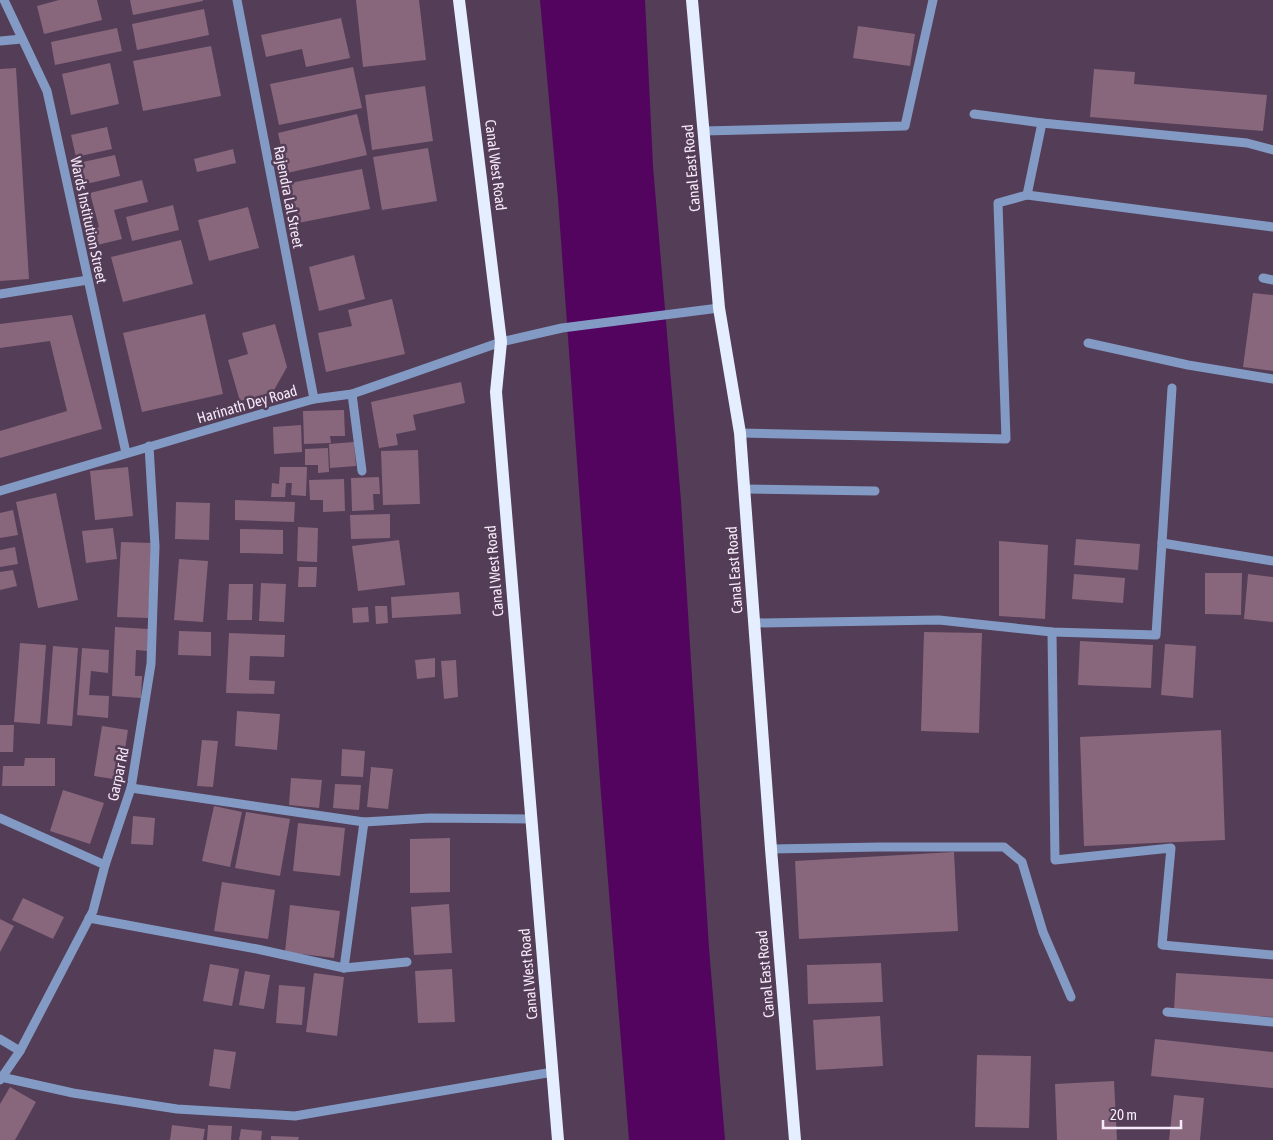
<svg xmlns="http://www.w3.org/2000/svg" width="1273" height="1140" font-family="'Asap Condensed',sans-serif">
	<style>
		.water { fill: #52045e }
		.building { fill: #88677c }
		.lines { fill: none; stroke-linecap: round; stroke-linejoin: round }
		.minor { stroke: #839bc4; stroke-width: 9 }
		.major { stroke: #e4eeff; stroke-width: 12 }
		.labels { text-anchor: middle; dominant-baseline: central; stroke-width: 5; stroke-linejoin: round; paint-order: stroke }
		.street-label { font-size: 15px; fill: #f6e9f9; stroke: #533d57 }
	</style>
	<rect width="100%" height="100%" fill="#533d57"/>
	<path class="water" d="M 540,0 L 645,0 L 653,166 L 681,501 L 709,948 L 725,1140 L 629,1140 L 601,794 L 558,199 Z"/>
	<g class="building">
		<path d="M 59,0 L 97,0 L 102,20 L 44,34 L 37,6 Z"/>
		<path d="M 130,0 L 203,0 L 203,1 L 133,15 Z"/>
		<path d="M 356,0 L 419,0 L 426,60 L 363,67 Z"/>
		<path d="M 204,9 L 209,35 L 137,50 L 132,24 Z"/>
		<path d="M 341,18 L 350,58 L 306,67 L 302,49 L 266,57 L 261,35 Z"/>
		<path d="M 858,26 L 915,34 L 910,66 L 853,58 Z"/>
		<path d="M 117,28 L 122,51 L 55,65 L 51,42 Z"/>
		<path d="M 211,46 L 221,96 L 143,111 L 133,61 Z"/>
		<path d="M 110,63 L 119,104 L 71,115 L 62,74 Z"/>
		<path d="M 353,67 L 362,108 L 279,125 L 270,84 Z"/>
		<path d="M 16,68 L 29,279 L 0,281 L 0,69 Z"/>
		<path d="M 1094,69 L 1135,72 L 1134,84 L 1267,95 L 1263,131 L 1090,117 Z"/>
		<path d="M 425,86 L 433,141 L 372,150 L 365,95 Z"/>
		<path d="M 357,114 L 367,155 L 287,173 L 278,133 Z"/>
		<path d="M 107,127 L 112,149 L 76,157 L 71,135 Z"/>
		<path d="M 428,148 L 437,201 L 382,210 L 373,157 Z"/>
		<path d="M 233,149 L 236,163 L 197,172 L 194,159 Z"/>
		<path d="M 115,155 L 120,176 L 82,185 L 78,163 Z"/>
		<path d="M 362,169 L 370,209 L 298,223 L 290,183 Z"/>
		<path d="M 142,180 L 148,202 L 114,210 L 122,239 L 89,247 L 85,231 L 99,227 L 90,193 Z"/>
		<path d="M 173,205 L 179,230 L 132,241 L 126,217 Z"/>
		<path d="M 248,207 L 259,248 L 209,261 L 198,220 Z"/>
		<path d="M 181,240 L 193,284 L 123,302 L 111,257 Z"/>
		<path d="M 354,255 L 365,299 L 319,311 L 309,267 Z"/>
		<path d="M 1253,293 L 1273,295 L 1273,371 L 1243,367 Z"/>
		<path d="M 392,299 L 405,354 L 326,372 L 318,333 L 352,326 L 348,310 Z"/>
		<path d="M 205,314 L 223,394 L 142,412 L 123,333 Z"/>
		<path d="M 72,315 L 102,429 L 0,458 L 0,431 L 67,411 L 50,341 L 0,348 L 0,324 Z"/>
		<path d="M 275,324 L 287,367 L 273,392 L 240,401 L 228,360 L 248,354 L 242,333 Z"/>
		<path d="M 461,382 L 465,403 L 413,415 L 416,430 L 396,434 L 398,445 L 379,448 L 371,402 Z"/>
		<path d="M 344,410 L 345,436 L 330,436 L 331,443 L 304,444 L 303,411 Z"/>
		<path d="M 301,425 L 302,452 L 274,454 L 273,427 Z"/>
		<path d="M 354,442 L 356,466 L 330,468 L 329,444 Z"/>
		<path d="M 328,448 L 329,472 L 318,473 L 318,465 L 305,465 L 305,449 Z"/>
		<path d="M 418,450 L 420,504 L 383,505 L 381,451 Z"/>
		<path d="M 128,467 L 133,516 L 95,520 L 90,471 Z"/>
		<path d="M 280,467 L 307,467 L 306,496 L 291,495 L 292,483 L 286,483 L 285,497 L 271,497 L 272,483 L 279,484 Z"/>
		<path d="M 379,477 L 380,494 L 373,494 L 374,510 L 352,511 L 351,478 Z"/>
		<path d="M 344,479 L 345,511 L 323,512 L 323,500 L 310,500 L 309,480 Z"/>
		<path d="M 56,493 L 78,600 L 38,608 L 16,502 Z"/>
		<path d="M 235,500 L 295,502 L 294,522 L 235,520 Z"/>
		<path d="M 176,502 L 210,503 L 209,540 L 175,539 Z"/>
		<path d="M 13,510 L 18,535 L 0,538 L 0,513 Z"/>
		<path d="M 390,514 L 390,538 L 351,539 L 350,515 Z"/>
		<path d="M 298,527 L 318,528 L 317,562 L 297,561 Z"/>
		<path d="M 113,528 L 117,559 L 86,563 L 82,531 Z"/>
		<path d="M 240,529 L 283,530 L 283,554 L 240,553 Z"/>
		<path d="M 1076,539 L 1140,544 L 1138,570 L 1074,565 Z"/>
		<path d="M 399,540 L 405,585 L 358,591 L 352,546 Z"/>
		<path d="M 999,541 L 1048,545 L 1045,619 L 999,616 Z"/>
		<path d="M 121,542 L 152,543 L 148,618 L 117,617 Z"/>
		<path d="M 15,547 L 18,564 L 0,567 L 0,550 Z"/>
		<path d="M 179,559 L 208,561 L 203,622 L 174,620 Z"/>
		<path d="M 299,567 L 317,567 L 316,587 L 298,587 Z"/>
		<path d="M 13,570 L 17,586 L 0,590 L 0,572 Z"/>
		<path d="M 1205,573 L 1242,573 L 1241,615 L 1205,614 Z"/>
		<path d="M 1074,574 L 1125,578 L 1123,603 L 1072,599 Z"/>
		<path d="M 1248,574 L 1273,577 L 1273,622 L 1244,619 Z"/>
		<path d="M 261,583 L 286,584 L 284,622 L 259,621 Z"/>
		<path d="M 229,584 L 253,584 L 252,620 L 227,620 Z"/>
		<path d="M 459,592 L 461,614 L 392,618 L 391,597 Z"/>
		<path d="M 375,606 L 387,606 L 388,623 L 376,624 Z"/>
		<path d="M 368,607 L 369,622 L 353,623 L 352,608 Z"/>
		<path d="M 115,627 L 148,629 L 147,651 L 136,650 L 135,676 L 142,676 L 141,698 L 112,696 Z"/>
		<path d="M 179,631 L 211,632 L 211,656 L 178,655 Z"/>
		<path d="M 924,632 L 982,633 L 979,733 L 921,731 Z"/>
		<path d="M 229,633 L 285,635 L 284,657 L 250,656 L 249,680 L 275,681 L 274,694 L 226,693 Z"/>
		<path d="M 1080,641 L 1153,645 L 1151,688 L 1078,685 Z"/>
		<path d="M 20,643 L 46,645 L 40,724 L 14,722 Z"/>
		<path d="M 1165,644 L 1196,646 L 1193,698 L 1161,695 Z"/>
		<path d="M 53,646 L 78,648 L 72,726 L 47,724 Z"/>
		<path d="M 82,648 L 109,650 L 108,673 L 91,671 L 89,695 L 109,696 L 108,718 L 77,715 Z"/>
		<path d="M 435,658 L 435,677 L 417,679 L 415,660 Z"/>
		<path d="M 456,660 L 458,697 L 444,699 L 441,661 Z"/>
		<path d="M 237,711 L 280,714 L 277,750 L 235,746 Z"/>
		<path d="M 0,725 L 14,725 L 13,752 L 0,752 Z"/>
		<path d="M 102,726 L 128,730 L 120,780 L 94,776 Z"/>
		<path d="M 1221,730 L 1225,840 L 1084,846 L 1080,737 Z"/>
		<path d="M 202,740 L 218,741 L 213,787 L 197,786 Z"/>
		<path d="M 342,749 L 365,751 L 363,777 L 341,776 Z"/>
		<path d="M 25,758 L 55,758 L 55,786 L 2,786 L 3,766 L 24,766 Z"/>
		<path d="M 371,767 L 393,769 L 388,809 L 367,807 Z"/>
		<path d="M 291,778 L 322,780 L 319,808 L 289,805 Z"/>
		<path d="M 335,784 L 361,785 L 359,810 L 333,808 Z"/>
		<path d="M 63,790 L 104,803 L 90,844 L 50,831 Z"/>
		<path d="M 214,806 L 242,812 L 230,867 L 202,861 Z"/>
		<path d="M 246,812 L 290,819 L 280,876 L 235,868 Z"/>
		<path d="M 133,816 L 155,818 L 153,845 L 131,844 Z"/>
		<path d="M 298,823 L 345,828 L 340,876 L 293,871 Z"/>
		<path d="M 450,838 L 450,892 L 410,893 L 410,839 Z"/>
		<path d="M 954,852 L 958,931 L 799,939 L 795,861 Z"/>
		<path d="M 222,882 L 275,890 L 268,939 L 214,931 Z"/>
		<path d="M 23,898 L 64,917 L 53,939 L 12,920 Z"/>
		<path d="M 449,904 L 452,953 L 414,955 L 411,907 Z"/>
		<path d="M 290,905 L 340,911 L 334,958 L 285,952 Z"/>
		<path d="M 0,919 L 14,926 L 0,952 Z"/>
		<path d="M 881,963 L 883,1002 L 808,1004 L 807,965 Z"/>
		<path d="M 210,964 L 239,969 L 232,1006 L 203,1001 Z"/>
		<path d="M 452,969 L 455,1022 L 418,1023 L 415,971 Z"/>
		<path d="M 245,971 L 270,975 L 264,1009 L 239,1005 Z"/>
		<path d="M 314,973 L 344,977 L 337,1036 L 306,1032 Z"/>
		<path d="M 1176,973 L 1273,979 L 1273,1017 L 1174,1011 Z"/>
		<path d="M 279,985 L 305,987 L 302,1025 L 276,1023 Z"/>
		<path d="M 880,1016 L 883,1066 L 816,1070 L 813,1020 Z"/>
		<path d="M 1155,1039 L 1273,1052 L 1273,1088 L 1151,1076 Z"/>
		<path d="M 214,1049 L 236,1052 L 230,1089 L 209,1086 Z"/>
		<path d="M 977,1055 L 1031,1056 L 1029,1128 L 975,1127 Z"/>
		<path d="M 1114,1081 L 1117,1140 L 1057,1140 L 1055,1084 Z"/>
		<path d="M 10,1087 L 36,1102 L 15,1140 L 0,1140 L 0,1104 Z"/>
		<path d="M 1174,1095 L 1204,1098 L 1200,1140 L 1169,1140 Z"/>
		<path d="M 172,1125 L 205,1129 L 203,1140 L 170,1140 Z"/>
		<path d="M 208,1125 L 232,1126 L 231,1140 L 207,1140 Z"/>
		<path d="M 241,1129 L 262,1131 L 261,1140 L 239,1140 Z"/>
		<path d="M 271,1136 L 299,1137 L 298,1140 L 271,1140 Z"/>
	</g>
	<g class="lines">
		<g class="minor">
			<path d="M 4,0 L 47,91 L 126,453"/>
			<path d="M 237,0 L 314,399"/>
			<path d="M 0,41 L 22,39"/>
			<path d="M 974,114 L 1042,123 L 1247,143 L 1273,150"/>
			<path d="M 704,131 L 905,126 L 933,0"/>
			<path d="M 1027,195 L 1273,227"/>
			<path d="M 1263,278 L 1273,280"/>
			<path d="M 0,294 L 88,280"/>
			<path d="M 1088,343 L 1188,365 L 1273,379"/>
			<path d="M 352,394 L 362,471"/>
			<path d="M 740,433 L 1006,439 L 998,203 L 1027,195 L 1042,123"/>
			<path d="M 744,489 L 875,491"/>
			<path d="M 0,491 L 254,416 L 314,399 L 352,394 L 501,342 L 562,328 L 719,308"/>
			<path d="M 1162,543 L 1273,561"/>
			<path d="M 755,623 L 939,620 L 1052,632 L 1156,635 L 1172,388"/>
			<path d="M 1052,632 L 1055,860 L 1171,848 L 1162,945 L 1273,955"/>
			<path d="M 131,788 L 364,822 L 430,818 L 531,819"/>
			<path d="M 0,818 L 105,865"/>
			<path d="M 771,849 L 880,847 L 1004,847 L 1022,862 L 1043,932 L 1071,997"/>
			<path d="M 89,918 L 257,949 L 344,968 L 407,962"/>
			<path d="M 344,968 L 364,822"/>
			<path d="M 1167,1012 L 1273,1022"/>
			<path d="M 0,1039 L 20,1051"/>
			<path d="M 1,1077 L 73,1093 L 177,1109 L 295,1116 L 553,1072"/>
			<path d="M 0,1080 L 20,1051 L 93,911 L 105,865 L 131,788 L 151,664 L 155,546 L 149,446"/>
		</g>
		<g class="major">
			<path d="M 459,0 L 501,342 L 496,392 L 558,1140"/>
			<path d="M 692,0 L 719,308 L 740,433 L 771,849 L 795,1140"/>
		</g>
	</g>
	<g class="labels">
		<g class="street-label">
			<text transform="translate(496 165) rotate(83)">Canal West Road</text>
			<text transform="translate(691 168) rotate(-95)">Canal East Road</text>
			<text transform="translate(289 197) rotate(79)">Rajendra Lal Street</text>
			<text transform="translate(89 220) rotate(78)">Wards Institution Street</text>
			<text transform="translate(247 404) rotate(-16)">Harinath Dey Road</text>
			<text transform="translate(734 570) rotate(-94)">Canal East Road</text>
			<text transform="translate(494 571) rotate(-95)">Canal West Road</text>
			<text transform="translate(118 774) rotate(-78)">Garpar Rd</text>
			<text transform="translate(528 974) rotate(-95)">Canal West Road</text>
			<text transform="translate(765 974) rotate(-95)">Canal East Road</text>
		</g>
	</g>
	<path d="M1103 1120v8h78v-8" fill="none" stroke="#f6e9f9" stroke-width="2.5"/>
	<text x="1110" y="1120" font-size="15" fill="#f6e9f9" stroke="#533d57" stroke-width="4" paint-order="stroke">20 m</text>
</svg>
